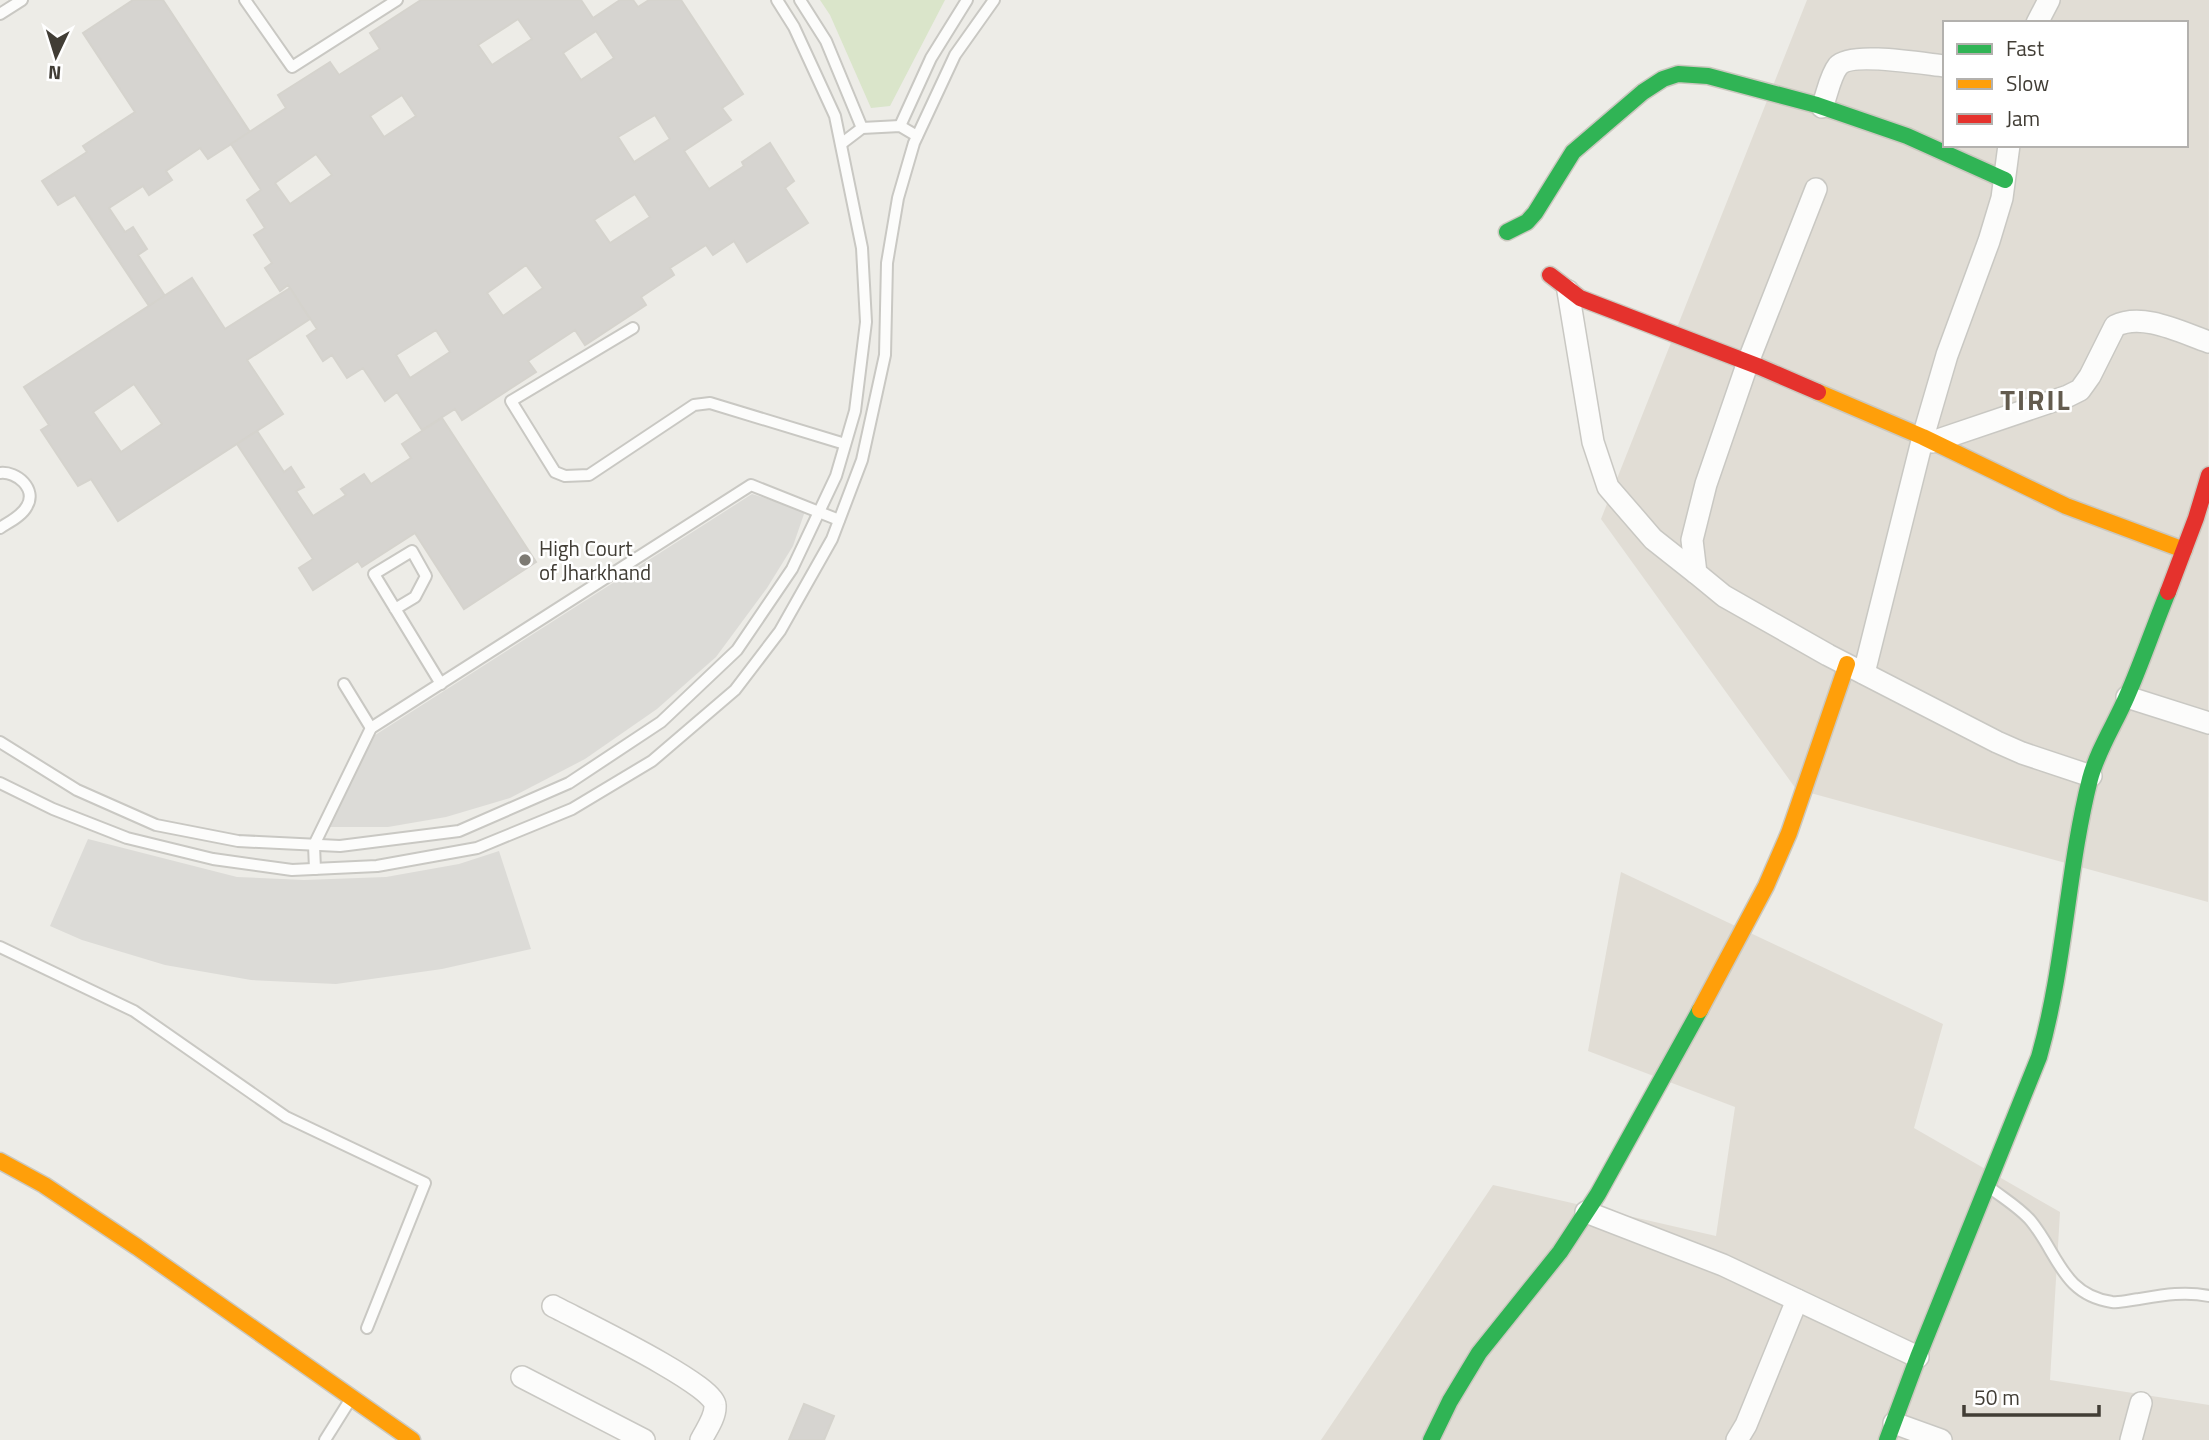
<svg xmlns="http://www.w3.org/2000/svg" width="2209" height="1440" font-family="'Titillium Web',sans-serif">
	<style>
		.residential { fill: #e1ddd5; fill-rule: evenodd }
		.green { fill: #dae5ca }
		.parking { fill: #dcdbd7 }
		.building { fill: #d6d4d0; stroke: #d5d3cd; stroke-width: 2; fill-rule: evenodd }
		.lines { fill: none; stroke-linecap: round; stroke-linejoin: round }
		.lane-casing { stroke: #c9c8c3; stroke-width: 14 }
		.street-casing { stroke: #c9c8c3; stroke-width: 24 }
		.fast-casing { stroke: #cbc8bf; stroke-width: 19 }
		.slow-casing { stroke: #cbc8bf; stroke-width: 19 }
		.jam-casing { stroke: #cbc8bf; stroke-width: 19 }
		.lane { stroke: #fcfcfb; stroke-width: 10 }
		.street { stroke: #fcfcfb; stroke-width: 21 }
		.fast { stroke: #30b455; stroke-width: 16 }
		.slow { stroke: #ff9f0a; stroke-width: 16 }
		.jam { stroke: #e5322d; stroke-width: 16 }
		.poi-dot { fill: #7d7a73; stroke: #fff; stroke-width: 2.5 }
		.labels { text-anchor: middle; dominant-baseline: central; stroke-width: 5; stroke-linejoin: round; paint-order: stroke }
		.poi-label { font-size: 21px; fill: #413d35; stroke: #fff; text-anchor: start }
		.district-label { font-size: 28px; font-weight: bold; letter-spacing: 2px; fill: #635b4e; stroke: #fff }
	</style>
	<rect width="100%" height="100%" fill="#edece7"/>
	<g class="residential">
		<path d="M 1807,0 L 2209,0 L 2208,902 L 1796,789 L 1601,519 ZM 1945,23 L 2186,23 L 2186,145 L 1945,145 Z"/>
		<path d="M 1621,872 L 1943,1024 L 1914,1128 L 2060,1212 L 2050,1380 L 2209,1405 L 2209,1440 L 1321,1440 L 1493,1185 L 1716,1236 L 1735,1107 L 1588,1051 Z"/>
	</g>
	<path class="green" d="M 820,0 L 945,0 L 890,106 L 871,108 L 830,15 Z"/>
	<g class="parking">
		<path d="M 752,494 L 805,511 L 793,546 L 767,588 L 716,657 L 657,709 L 585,759 L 510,798 L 446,817 L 388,827 L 328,827 L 372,737 Z"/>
		<path d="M 88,839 L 237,877 L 304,880 L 386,877 L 459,864 L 499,851 L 531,949 L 442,969 L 336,984 L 251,980 L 165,965 L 82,940 L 50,926 Z"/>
	</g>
	<g class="building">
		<path d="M 133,0 L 163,0 L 250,132 L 208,159 L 200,148 L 166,171 L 172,180 L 149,195 L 143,186 L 109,208 L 125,232 L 133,227 L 147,249 L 138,255 L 165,296 L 149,306 L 75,195 L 58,205 L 42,181 L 87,152 L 83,146 L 135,112 L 83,33 Z"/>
		<path d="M 421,0 L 581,0 L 593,18 L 620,0 L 633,0 L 638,7 L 649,0 L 681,0 L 743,94 L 722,108 L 731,120 L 684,151 L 709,189 L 744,166 L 742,162 L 770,143 L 794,181 L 785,188 L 808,223 L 747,262 L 734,241 L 713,255 L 706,245 L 670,268 L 674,275 L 641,297 L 646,305 L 585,345 L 575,330 L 528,361 L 536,372 L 462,420 L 455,409 L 422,430 L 397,392 L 385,401 L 363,368 L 347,378 L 332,355 L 323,361 L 307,336 L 317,329 L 288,285 L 280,291 L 265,268 L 272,263 L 254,235 L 265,228 L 247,200 L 261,190 L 231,144 L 286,108 L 278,95 L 330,62 L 339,75 L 380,49 L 370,33 ZM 518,19 L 532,39 L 492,65 L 478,45 ZM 596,31 L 614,58 L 581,80 L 563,53 ZM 402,95 L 416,116 L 384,137 L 370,116 ZM 655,115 L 670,139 L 634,162 L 618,137 ZM 316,154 L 332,175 L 290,204 L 275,183 ZM 635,194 L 650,217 L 610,243 L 594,220 ZM 526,265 L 543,288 L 503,316 L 487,293 ZM 436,330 L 450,352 L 410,378 L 396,355 Z"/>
		<path d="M 192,278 L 225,329 L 290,288 L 310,319 L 247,360 L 283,414 L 118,521 L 91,479 L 78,486 L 41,430 L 49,425 L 24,387 ZM 134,384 L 162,424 L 121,452 L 93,412 Z"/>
		<path d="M 442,418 L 536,562 L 464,609 L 415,533 L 362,567 L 358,561 L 313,590 L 299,568 L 313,559 L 237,444 L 257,431 L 284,472 L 291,467 L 304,487 L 296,491 L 313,516 L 346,495 L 341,489 L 364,474 L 371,484 L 411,458 L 402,444 Z"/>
		<path d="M 804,1404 L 834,1416 L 824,1440 L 789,1440 Z"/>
	</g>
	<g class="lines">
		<g class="lane-casing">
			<g id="lane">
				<path d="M 245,0 L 292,67 L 397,0"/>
				<path d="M 800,0 L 826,41 L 862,128"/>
				<path d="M 0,14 L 22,0"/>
				<path d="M 900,126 L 931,58 L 967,0"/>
				<path d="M 841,144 L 862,128 L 900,126 L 917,136"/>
				<path d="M 633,328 L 511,401 L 555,472 L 565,476 L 589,475 L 694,405 L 710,403 L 845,444"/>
				<path d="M 0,473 C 17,471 37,489 27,506 C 22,516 9,522 0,528"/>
				<path d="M 395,609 L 415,597 L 426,576 L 412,551 L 374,574 L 441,684"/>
				<path d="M 344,684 L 371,728"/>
				<path d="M 0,742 L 77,790 L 156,825 L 238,841 L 340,846 L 459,831 L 569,783 L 661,722 L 737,650 L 792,569 L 836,476 L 855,411 L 866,322 L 862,248 L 835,116 L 794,27 L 777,0"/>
				<path d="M 0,783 L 53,809 L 127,838 L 213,859 L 292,870 L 377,866 L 477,848 L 572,809 L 652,761 L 735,690 L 780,631 L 832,539 L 862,460 L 885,355 L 887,263 L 898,198 L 914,143 L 955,55 L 994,0"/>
				<path d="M 315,869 L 314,845 L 371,728 L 751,485 L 839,520"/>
				<path d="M 0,947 L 134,1011 L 286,1117 L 425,1183 L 367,1328"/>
				<path d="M 1989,1187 C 2003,1198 2020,1208 2031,1221 C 2058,1254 2063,1295 2112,1302 C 2121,1303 2130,1300 2139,1299 C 2163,1295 2185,1291 2209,1296"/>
				<path d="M 325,1440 L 350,1400"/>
			</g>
		</g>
		<g class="street-casing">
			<g id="street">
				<path d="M 2037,23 L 2049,0"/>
				<path d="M 1822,107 C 1827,95 1830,76 1838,66 C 1851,51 1925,64 1945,66"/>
				<path d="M 1816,189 L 1748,362 L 1706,484 L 1692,540 L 1696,573 L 1724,596 L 1828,655 L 1997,742 L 2022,753 L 2091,776"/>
				<path d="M 1568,291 L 1593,442 L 1608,487 L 1653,539 L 1696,573"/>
				<path d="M 1932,442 L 2068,396 L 2080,390 L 2090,376 L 2115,326 C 2143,312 2182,333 2209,342"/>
				<path d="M 1864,673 L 1923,437 L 1947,355 L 1989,241 L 2002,198 L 2009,145"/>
				<path d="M 2127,697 L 2209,723"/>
				<path d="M 1586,1212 L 1723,1265 L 1918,1357"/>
				<path d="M 553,1306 C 577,1319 714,1384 715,1405 C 716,1417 706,1430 701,1440"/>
				<path d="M 522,1377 L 644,1440"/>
				<path d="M 1894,1423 L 1941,1440"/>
				<path d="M 1737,1440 L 1746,1425 L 1797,1300"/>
				<path d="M 2131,1440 L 2141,1403"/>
			</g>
		</g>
		<g class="fast-casing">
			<g id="fast">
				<path d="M 1507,232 L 1527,222 L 1535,213 L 1573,152 L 1643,92 L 1663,79 L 1678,74 L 1708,76 L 1817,105 L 1907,136 L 2005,180"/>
				<path d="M 1431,1440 L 1450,1401 L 1479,1353 L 1560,1252 L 1598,1194 L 1700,1010"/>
				<path d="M 1887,1440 L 1918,1357 L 2039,1057 C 2065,966 2067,870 2090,779 C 2098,749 2115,724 2127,696 C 2142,662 2154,626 2168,592"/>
			</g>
		</g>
		<g class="slow-casing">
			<g id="slow">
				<path d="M 1818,392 L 1923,437 L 2066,506 L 2184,550"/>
				<path d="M 1700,1010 L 1766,886 L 1789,833 L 1847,664"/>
				<path d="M 0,1161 L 44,1185 L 137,1247 L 412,1440"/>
			</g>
		</g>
		<g class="jam-casing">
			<g id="jam">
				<path d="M 1550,275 L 1580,298 L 1760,367 L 1818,392"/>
				<path d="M 2168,592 L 2196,518 L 2209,475"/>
			</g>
		</g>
		<use href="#lane" class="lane"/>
		<use href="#street" class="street"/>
		<use href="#fast" class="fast"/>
		<use href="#slow" class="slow"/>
		<use href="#jam" class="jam"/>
	</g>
	<circle class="poi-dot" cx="525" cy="560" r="7"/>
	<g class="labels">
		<g class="poi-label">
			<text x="539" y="548">High Court<tspan x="539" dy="24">of Jharkhand</tspan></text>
		</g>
		<g class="district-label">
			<text x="2036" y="399">TIRIL</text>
		</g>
	</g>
	<rect x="1943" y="21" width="245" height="126" fill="#ffffff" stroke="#b3b1ae" stroke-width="2"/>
	<rect x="1957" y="44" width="35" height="10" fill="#30b455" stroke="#b3b1ae" stroke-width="2"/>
	<text x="2006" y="56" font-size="21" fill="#413d35">Fast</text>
	<rect x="1957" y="79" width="35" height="10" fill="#ff9f0a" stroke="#b3b1ae" stroke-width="2"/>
	<text x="2006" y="91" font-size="21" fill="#413d35">Slow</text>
	<rect x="1957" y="114" width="35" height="10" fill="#e5322d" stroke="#b3b1ae" stroke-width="2"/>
	<text x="2006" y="126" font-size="21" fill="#413d35">Jam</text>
	<g transform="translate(56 56) rotate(184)" stroke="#ffffff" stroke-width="5" paint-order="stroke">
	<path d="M0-5L12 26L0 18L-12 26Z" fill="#413d35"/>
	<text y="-10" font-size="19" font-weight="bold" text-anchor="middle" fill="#413d35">N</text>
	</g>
	<path d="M1964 1405v10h135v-10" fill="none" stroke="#413d35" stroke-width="3.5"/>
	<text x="1974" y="1405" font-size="21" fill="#413d35" stroke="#ffffff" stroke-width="5" paint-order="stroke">50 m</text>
</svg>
